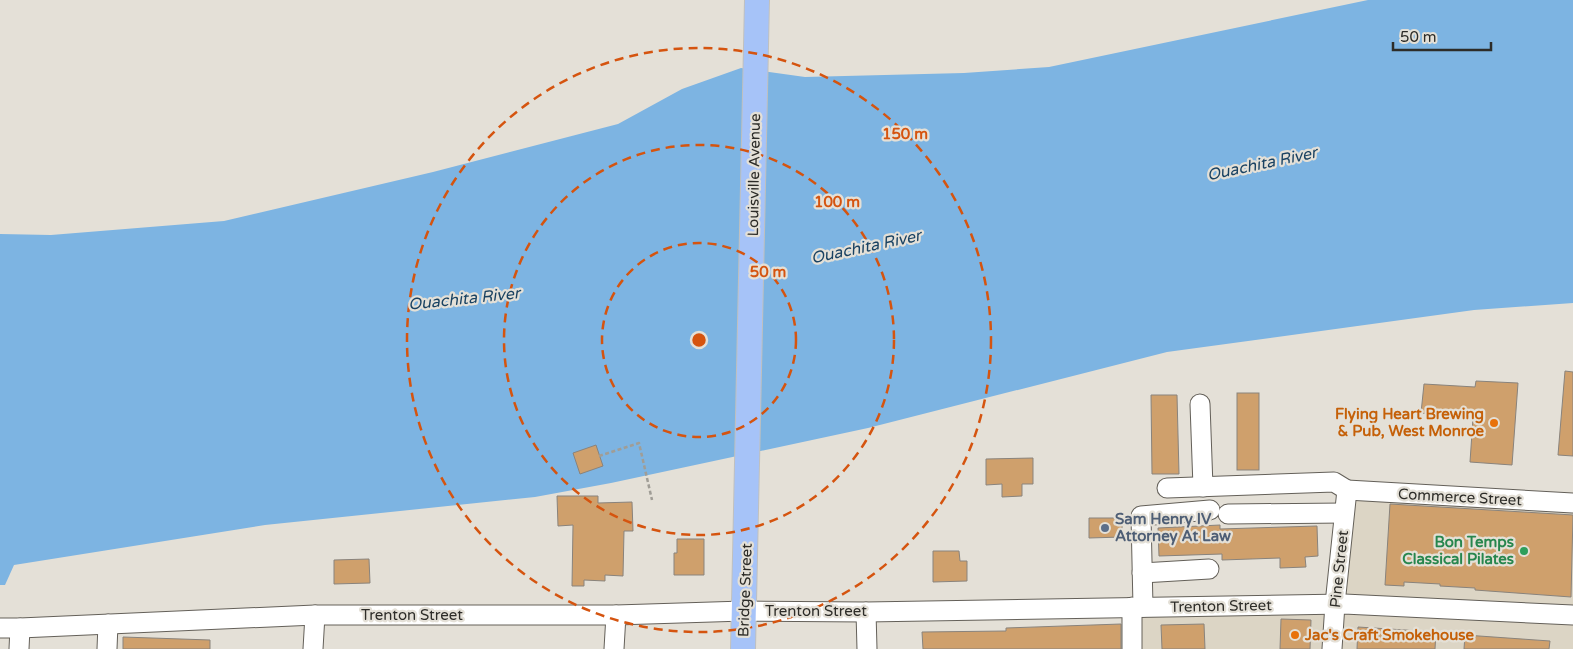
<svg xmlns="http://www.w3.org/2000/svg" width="1573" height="649" font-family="'Varela Round',sans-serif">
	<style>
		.built { fill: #dcd5c5 }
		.water { fill: #7db4e2 }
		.building { fill: #cfa06c; stroke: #89837c }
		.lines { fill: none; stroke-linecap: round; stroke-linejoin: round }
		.minor-casing { stroke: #646059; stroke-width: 21 }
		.major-casing { stroke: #c0c0be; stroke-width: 26 }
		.path { stroke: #a09d96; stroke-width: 2.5; stroke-dasharray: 4 2.5; stroke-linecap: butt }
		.minor { stroke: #fff; stroke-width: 19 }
		.major { stroke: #a6c3f8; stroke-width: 24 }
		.ring { fill: none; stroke: #d5540f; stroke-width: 2.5; stroke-dasharray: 9 6 }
		.food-dot { fill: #e8710a; stroke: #e4e0d7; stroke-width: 2 }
		.service-dot { fill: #5c6f8a; stroke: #e4e0d7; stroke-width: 2 }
		.leisure-dot { fill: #2e9e5b; stroke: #e4e0d7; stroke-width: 2 }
		.labels { text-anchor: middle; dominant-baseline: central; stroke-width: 4.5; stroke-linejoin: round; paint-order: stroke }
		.street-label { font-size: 15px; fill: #2d2c28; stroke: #e4e0d7 }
		.food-label { font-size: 15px; font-weight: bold; fill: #c56008; stroke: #e4e0d7; text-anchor: end }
		.service-label { font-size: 15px; font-weight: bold; fill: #4e5e75; stroke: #e4e0d7; text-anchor: start }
		.leisure-label { font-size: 15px; font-weight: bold; fill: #27864d; stroke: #e4e0d7; text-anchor: end }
		.water-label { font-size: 16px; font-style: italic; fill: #194262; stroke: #e4e0d7 }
		.centre { fill: #d5540f; stroke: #e4e0d7; stroke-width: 2.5 }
		.ring-label { font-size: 15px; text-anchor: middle; font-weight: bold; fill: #d5540f; stroke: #e4e0d7; stroke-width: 4.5; stroke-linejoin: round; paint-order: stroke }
	</style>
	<rect width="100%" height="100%" fill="#e4e0d7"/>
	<path class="built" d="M 1353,492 L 1573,504 L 1573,649 L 1132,649 L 1132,607 L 1344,604 Z"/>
	<path class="water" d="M 1368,0 L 1573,0 L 1573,303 L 1474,310 L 1167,352 L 868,428 L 611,483 L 535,497 L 265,525 L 14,565 L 5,585 L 0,585 L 0,234 L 51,235 L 224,221 L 433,172 L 618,124 L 682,89 L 741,68 L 805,77 L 964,73 L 1049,67 Z"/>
	<g class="building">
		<path d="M 1565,371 L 1573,372 L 1573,456 L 1558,455 Z"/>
		<path d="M 1476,381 L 1518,383 L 1512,465 L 1470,462 L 1473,418 L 1421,413 L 1424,384 L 1475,387 Z"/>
		<rect x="1237" y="393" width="22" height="77"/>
		<path d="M 1151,395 L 1177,395 L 1179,474 L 1152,474 Z"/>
		<path d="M 596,445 L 603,466 L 580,474 L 573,453 Z"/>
		<path d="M 1033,458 L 1033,484 L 1022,484 L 1022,496 L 1002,497 L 1002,484 L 986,485 L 986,459 Z"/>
		<path d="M 557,496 L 598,496 L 598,503 L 632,502 L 633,531 L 624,531 L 623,576 L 605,575 L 605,581 L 584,580 L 584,586 L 572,586 L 573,525 L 558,526 Z"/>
		<path d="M 1390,504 L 1573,515 L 1571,597 L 1475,590 L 1475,588 L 1440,586 L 1440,584 L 1404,582 L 1404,586 L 1385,585 Z"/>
		<path d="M 1089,518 L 1122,518 L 1122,537 L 1089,538 Z"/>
		<path d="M 1220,525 L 1220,529 L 1317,526 L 1318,556 L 1305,557 L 1306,567 L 1280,568 L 1280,558 L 1222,560 L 1222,554 L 1159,556 L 1158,528 Z"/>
		<path d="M 677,539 L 704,539 L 704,575 L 674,575 L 674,553 L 677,553 Z"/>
		<path d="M 933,551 L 959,551 L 960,561 L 967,561 L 967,581 L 933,582 Z"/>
		<path d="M 369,559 L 370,583 L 334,584 L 334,560 Z"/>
		<path d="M 1281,619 L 1311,620 L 1310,649 L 1280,649 Z"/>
		<path d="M 1121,624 L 1121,649 L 923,649 L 922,632 L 1006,631 L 1006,628 Z"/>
		<path d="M 1204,624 L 1205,649 L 1162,649 L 1161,625 Z"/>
		<path d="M 1358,627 L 1436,632 L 1435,649 L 1357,649 Z"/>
		<path d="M 1465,635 L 1550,641 L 1549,649 L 1464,649 Z"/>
		<path d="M 123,637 L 210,640 L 210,649 L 123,649 Z"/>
	</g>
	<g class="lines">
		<g class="minor-casing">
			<g id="minor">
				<path d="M 1200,404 L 1203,487"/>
				<path d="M 1167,488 L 1334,482 L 1347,490"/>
				<path d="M 1347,490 L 1573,503"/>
				<path d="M 1228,514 L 1344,513"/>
				<path d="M 1142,573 L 1209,569"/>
				<path d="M 1132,607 L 1132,649"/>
				<path d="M 1143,607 L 1141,516 L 1210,510"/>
				<path d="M 866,612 L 867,649"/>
				<path d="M 0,628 L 20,628 L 315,615 L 616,615 L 744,611 L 866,612 L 1344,604 L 1573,615"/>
				<path d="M 19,649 L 20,628"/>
				<path d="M 107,649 L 108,624"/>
				<path d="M 313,649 L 315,615"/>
				<path d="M 614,649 L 616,615"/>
				<path d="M 1332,649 L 1335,604 L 1347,490"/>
			</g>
		</g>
		<g class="major-casing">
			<path id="major" d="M 743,649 L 757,0"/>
		</g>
		<path class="path" d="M 599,456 L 639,443 L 652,500"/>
		<use href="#minor" class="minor"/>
		<use href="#major" class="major"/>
	</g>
	<g class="ring">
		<circle cx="699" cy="340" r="97"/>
		<circle cx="699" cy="340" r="195"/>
		<circle cx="699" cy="340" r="292"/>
	</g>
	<g class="food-dot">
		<circle cx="1494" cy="423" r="5"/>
		<circle cx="1295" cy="635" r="5"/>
	</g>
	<circle class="service-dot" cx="1105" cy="528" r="5"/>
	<circle class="leisure-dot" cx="1524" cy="551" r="5"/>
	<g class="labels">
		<g class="street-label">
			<text transform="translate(754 175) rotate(-89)">Louisville Avenue</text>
			<text transform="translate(1460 497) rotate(3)">Commerce Street</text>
			<text transform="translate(1339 569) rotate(-84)">Pine Street</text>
			<text transform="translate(745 590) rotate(-88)">Bridge Street</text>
			<text transform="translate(1221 606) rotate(-1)">Trenton Street</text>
			<text x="816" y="611">Trenton Street</text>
			<text x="412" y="615">Trenton Street</text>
		</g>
		<g class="food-label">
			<text x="1484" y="414">Flying Heart Brewing<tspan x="1484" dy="17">&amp; Pub, West Monroe</tspan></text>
			<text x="1305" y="635" text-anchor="start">Jac's Craft Smokehouse</text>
		</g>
		<g class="service-label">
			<text x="1115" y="519">Sam Henry IV<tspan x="1115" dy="17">Attorney At Law</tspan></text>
		</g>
		<g class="leisure-label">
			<text x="1514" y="542">Bon Temps<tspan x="1514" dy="17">Classical Pilates</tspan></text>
		</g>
		<g class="water-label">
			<text transform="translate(1262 164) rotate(-12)">Ouachita River</text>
			<text transform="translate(866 247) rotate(-12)">Ouachita River</text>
			<text transform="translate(464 299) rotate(-6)">Ouachita River</text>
		</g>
	</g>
	<circle cx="699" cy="340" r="8" class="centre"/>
	<g class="ring-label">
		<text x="905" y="139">150 m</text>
		<text x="837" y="207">100 m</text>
		<text x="768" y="277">50 m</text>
	</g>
	<path d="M1393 42v8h98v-8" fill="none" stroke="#2d2c28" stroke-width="2.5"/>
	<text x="1400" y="42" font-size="15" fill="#2d2c28" stroke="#e4e0d7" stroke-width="4" paint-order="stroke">50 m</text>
</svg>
